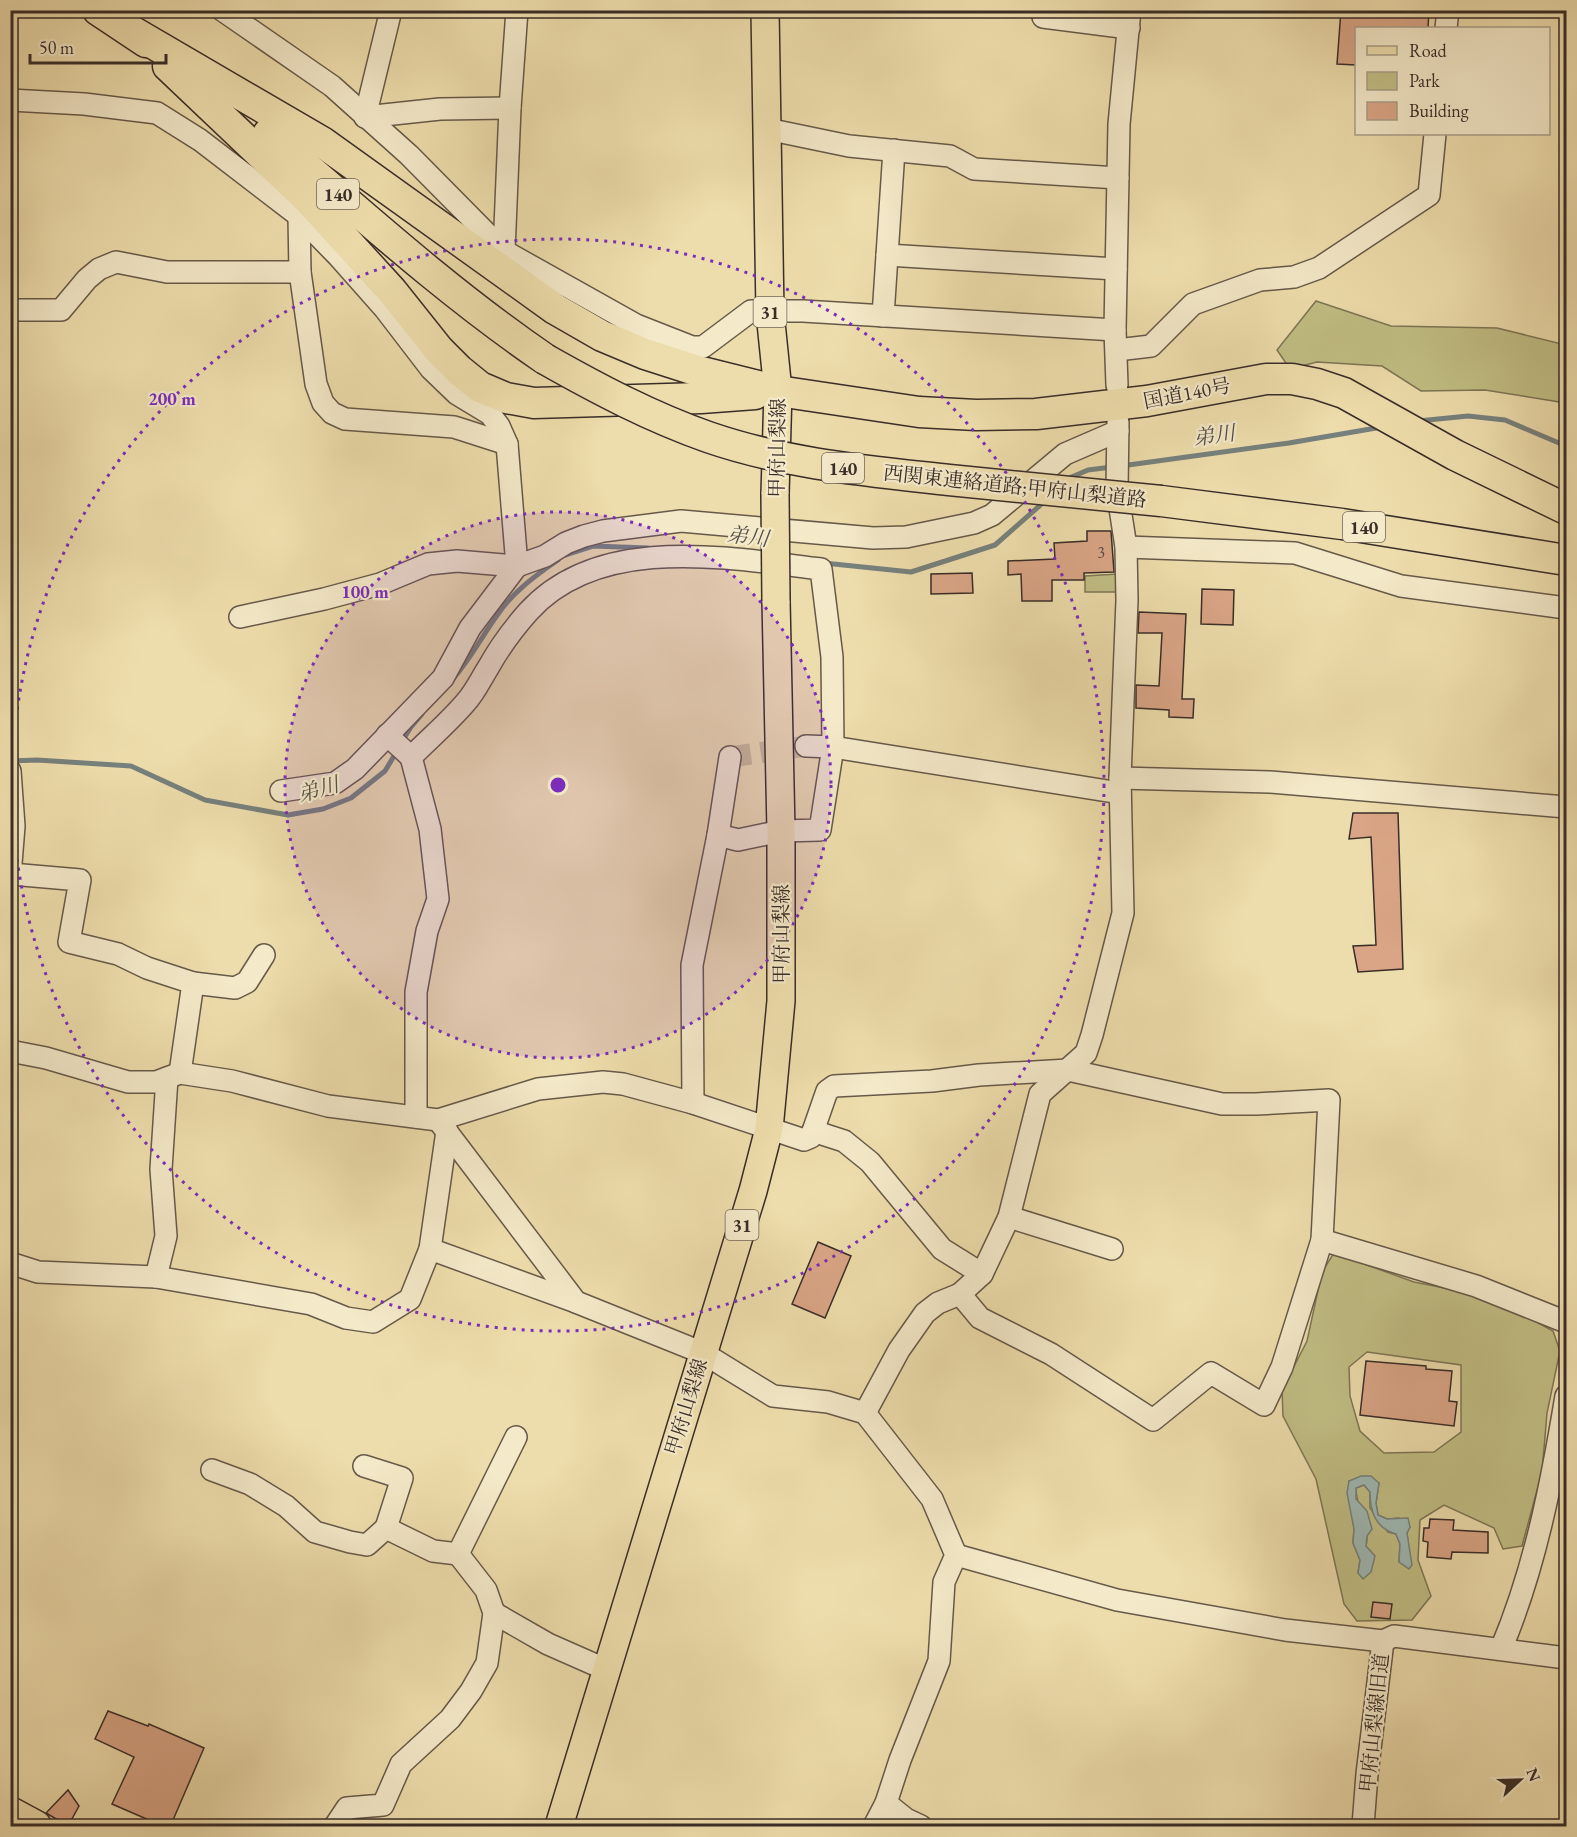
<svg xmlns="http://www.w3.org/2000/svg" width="1577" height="1837" font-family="'EB Garamond','Noto Serif JP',serif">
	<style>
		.green { fill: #c1be84; stroke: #7d7656; stroke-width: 1.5; fill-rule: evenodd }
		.water { fill: #9eb9b5; stroke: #76817d; stroke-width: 1.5 }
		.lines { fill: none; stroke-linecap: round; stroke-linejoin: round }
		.stream { stroke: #76817d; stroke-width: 5 }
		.building { fill: #d9a586; stroke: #392d28; stroke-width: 1.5 }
		.minor-tunnel { stroke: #caba92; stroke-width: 21; stroke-dasharray: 21 10; stroke-linecap: butt }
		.minor-casing { stroke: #665949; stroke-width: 24 }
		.major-casing { stroke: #392d28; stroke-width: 30 }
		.highway-casing { stroke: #392d28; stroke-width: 33 }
		.minor { stroke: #f4e9c9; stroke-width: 21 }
		.major { stroke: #eeddac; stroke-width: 27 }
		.highway { stroke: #eeddac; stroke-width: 30 }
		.major-bridge-casing { stroke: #392d28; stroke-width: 30; stroke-linecap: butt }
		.highway-bridge-casing { stroke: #392d28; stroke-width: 33; stroke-linecap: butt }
		.major-bridge { stroke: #eeddac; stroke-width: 27 }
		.highway-bridge { stroke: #eeddac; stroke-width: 30 }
		.ring { fill: none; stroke: #7b2cbf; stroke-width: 3; stroke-dasharray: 3 6 }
		.labels { text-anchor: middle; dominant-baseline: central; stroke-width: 4.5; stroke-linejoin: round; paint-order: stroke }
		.number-label { font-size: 16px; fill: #614b40 }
		.shield { fill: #f4e9c9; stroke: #716558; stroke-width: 1.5 }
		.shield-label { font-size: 18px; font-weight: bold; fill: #392d28 }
		.street-label { font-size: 20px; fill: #392d28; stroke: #f4e9c9 }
		.water-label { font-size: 21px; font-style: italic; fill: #52504b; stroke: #f4e9c9 }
		.centre { fill: #7b2cbf; stroke: #f4e9c9; stroke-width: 3 }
		.ring-label { font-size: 18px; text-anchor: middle; font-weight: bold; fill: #7b2cbf; stroke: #f4e9c9; stroke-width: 4.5; stroke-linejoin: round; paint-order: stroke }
	</style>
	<rect width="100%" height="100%" fill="#eeddac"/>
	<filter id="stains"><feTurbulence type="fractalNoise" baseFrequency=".00333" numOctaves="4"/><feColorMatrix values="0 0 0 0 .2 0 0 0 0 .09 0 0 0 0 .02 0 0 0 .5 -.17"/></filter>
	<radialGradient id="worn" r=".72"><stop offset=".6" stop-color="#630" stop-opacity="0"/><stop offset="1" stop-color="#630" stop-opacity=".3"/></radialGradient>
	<g class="green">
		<path d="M 1316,301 L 1391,326 L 1497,328 L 1566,345 L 1566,403 L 1485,390 L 1421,391 L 1382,366 L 1317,362 L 1290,369 L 1277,350 Z"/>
		<path d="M 1118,574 L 1118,592 L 1085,592 L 1085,576 Z"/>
		<path d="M 1334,1253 L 1414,1282 L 1491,1297 L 1553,1331 L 1560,1351 L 1547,1413 L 1542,1472 L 1522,1546 L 1503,1549 L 1494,1528 L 1444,1505 L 1420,1520 L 1418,1560 L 1431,1596 L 1412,1620 L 1357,1621 L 1344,1604 L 1316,1479 L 1283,1416 L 1282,1390 L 1307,1341 L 1322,1272 ZM 1367,1352 L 1461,1365 L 1461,1432 L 1434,1452 L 1384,1453 L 1360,1431 L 1350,1396 L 1349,1367 ZM 1349,1481 L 1379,1483 L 1376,1503 L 1378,1515 L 1387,1519 L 1399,1518 L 1410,1527 L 1407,1533 L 1408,1542 L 1399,1562 L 1400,1544 L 1396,1534 L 1388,1532 L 1370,1508 L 1370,1492 L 1364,1485 L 1356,1488 C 1356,1505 1365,1519 1367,1535 C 1368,1548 1361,1562 1358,1573 L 1360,1560 L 1353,1543 L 1354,1529 Z"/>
	</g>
	<path class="water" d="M 1361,1476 L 1371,1476 L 1379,1483 L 1376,1503 L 1378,1515 L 1387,1519 L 1408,1518 L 1410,1527 L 1407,1533 L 1412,1565 L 1409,1569 L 1399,1562 L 1400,1544 L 1396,1534 C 1375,1528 1370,1511 1370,1492 L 1364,1485 L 1356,1488 L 1356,1499 L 1367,1511 L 1372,1529 L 1367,1536 L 1366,1546 L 1375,1556 L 1371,1572 L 1363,1579 L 1358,1573 L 1360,1560 L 1353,1543 L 1354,1529 L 1347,1493 L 1349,1481 Z"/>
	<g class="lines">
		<g class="stream">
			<path d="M 1418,421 L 1468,416 L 1505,420 L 1566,446"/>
			<path d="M 1121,466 L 1289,443 L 1382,427"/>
			<path d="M 1067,479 L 1088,470 L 1112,467"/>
			<path d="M 565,555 L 593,546 L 648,548"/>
			<path d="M 824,563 L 911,572 L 995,545 L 1045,501"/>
			<path d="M 452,680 C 470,660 482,636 498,614 C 513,592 536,575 558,560"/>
			<path d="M 401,743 L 411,727 L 422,714"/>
			<path d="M 10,761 L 37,760 L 131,766 L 205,800 L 288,815 L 323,809 L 351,798 L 385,771 L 397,751"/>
		</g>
	</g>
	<g class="building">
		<path d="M 1341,10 L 1429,10 L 1428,28 L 1356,28 L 1356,65 L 1337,64 Z"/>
		<path d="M 1087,531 L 1111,531 L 1114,572 L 1084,573 L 1084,580 L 1052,580 L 1052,601 L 1022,601 L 1021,574 L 1008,575 L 1008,561 L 1055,559 L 1054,543 L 1087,541 Z"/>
		<path d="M 972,573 L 973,593 L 931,594 L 931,574 Z"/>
		<path d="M 1202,589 L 1234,590 L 1233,625 L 1201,624 Z"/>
		<path d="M 1139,612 L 1186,614 L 1182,699 L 1194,699 L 1193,718 L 1169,717 L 1169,710 L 1136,708 L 1136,685 L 1159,686 L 1162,633 L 1138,633 Z"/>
		<path d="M 1353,813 L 1398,813 L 1403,969 L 1358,972 L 1353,946 L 1376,945 L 1371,837 L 1349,839 Z"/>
		<path d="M 818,1242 L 851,1256 L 825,1318 L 792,1304 Z"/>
		<path d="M 1366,1361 L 1426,1366 L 1426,1369 L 1452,1371 L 1449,1401 L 1457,1402 L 1454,1426 L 1360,1415 Z"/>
		<path d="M 1430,1519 L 1454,1520 L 1453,1530 L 1488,1532 L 1488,1553 L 1452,1552 L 1451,1559 L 1427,1557 L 1428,1542 L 1423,1541 L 1424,1528 L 1429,1528 Z"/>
		<path d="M 1373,1602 L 1392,1604 L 1390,1619 L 1371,1617 Z"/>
		<path d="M 108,1711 L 148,1726 L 149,1724 L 204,1748 L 170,1827 L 165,1827 L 112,1804 L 134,1757 L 95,1739 Z"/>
		<path d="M 68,1790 L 79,1806 L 68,1826 L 46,1813 Z"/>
	</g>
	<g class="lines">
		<path class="minor-tunnel" d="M 730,757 L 806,746"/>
		<g class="minor-casing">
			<g id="minor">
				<path d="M 222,10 L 332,86 L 409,155 L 504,251"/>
				<path d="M 517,10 L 510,108 L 504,251 L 636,325 L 692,347 L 703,347 L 751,311 L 803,311 L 1115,330"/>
				<path d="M 1043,10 L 1043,17 L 1129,28"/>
				<path d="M 1446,28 L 1448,10"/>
				<path d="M 10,100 L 84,104 L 157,113 L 200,140 L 299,216 L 339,257 L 385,309 L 431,369 L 457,394 L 490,414 L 499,426 L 507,444 L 517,566 L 470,628 L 443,678 L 355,769 L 335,783 L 281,791"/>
				<path d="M 365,117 L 440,109 L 510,108"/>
				<path d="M 365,117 L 391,10"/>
				<path d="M 767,129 L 849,146 L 950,156 L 974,169 L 1118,178"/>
				<path d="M 299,216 L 300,272 L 316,384 L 323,403 L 332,413 L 345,419 L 454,427 L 507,444"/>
				<path d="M 887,255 L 1116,269"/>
				<path d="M 10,310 L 61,310 L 87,279 L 99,269 L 116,262 L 167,272 L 300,272"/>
				<path d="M 883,316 L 894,150"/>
				<path d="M 1117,350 L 1151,346 L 1193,304 L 1260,280 L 1294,277 L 1319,268 L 1429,195 L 1435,134"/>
				<path d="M 1117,385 L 1115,330 L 1119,124 L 1130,10"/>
				<path d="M 1126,547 L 1295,553 L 1401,586 L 1566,608"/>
				<path d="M 240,617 L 324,599 L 380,584 L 428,564 L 457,561 L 517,566 L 545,556 L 566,543 L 584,536 L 603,531 L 681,521 L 873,538 L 906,537 L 974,523 L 992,515 L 1065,454 L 1118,431"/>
				<path d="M 387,735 L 411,757 L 430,829 L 438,899 L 427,931 L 416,992 L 416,1117"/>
				<path d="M 806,746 L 833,747 L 1120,793"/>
				<path d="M 411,757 C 429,739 449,722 466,702 C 475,692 481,679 488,668 C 499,648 513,629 528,612 C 599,533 728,558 821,569 L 832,657 L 833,747 L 820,830 L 781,831 L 738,840 L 718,835"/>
				<path d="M 10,771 L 14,826 L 10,876"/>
				<path d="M 1120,778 L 1270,782 L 1566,807"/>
				<path d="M 11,874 L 80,880 L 69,942 L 118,954 L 147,968 L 193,983 L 180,1073"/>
				<path d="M 193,983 L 235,988 L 247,982 L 264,955"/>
				<path d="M 10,1051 L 46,1058 L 128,1082 L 156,1082 L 180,1073 L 232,1081 L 328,1106 L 438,1120 L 538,1089 L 603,1082 L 623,1084 L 693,1103 L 804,1140 L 811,1137 L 827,1091 L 834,1086 L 932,1081 L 979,1075 L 1068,1070 L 1222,1104 L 1256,1104 L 1329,1100 L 1322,1240"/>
				<path d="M 693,1103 L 692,965 L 718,835 L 730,757"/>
				<path d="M 438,1120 L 576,1302 L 703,1353 L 773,1396 L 828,1402 L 865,1413 L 932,1499 L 956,1555 L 944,1582 L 939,1661 L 900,1760 L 886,1803 L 874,1826"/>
				<path d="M 813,1131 L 844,1141 L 870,1162 L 942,1249 L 982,1274"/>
				<path d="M 1009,1217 L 1112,1249"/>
				<path d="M 430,1249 L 576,1302"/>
				<path d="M 10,1263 L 38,1272 L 156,1277 L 311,1304 L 346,1318 L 373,1322 L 410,1299 L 430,1249 L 447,1131"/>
				<path d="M 156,1277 L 166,1236 L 161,1169 L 167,1078"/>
				<path d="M 960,1294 L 980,1318 L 1051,1354 L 1153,1420 L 1211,1373 L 1264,1405 L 1282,1367 L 1322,1240 L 1476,1286 L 1566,1322"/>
				<path d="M 865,1413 L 899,1350 L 925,1313 L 938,1303 L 960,1294 L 982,1274 L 1009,1217 L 1040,1094 L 1086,1053 L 1092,1035 L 1123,913 L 1120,778 L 1127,600 L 1126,547 L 1117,489 L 1118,422"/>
				<path d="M 364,1466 L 402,1478 L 386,1528"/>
				<path d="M 212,1470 L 250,1484 L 286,1506 L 315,1532 L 350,1542 L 367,1545 L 386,1528 L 433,1551 L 458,1554 L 486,1590 L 494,1613 L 487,1663 L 471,1691 L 450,1719 L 401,1764 L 383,1805 L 347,1808 L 335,1826"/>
				<path d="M 458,1554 L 516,1437"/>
				<path d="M 956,1555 L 1117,1600 L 1285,1630 L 1383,1641"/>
				<path d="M 494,1613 L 548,1644 L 607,1670"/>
				<path d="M 1383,1641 L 1394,1636 L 1566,1658"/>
				<path d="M 1501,1649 C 1535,1569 1552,1481 1566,1396"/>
				<path d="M 886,1803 L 906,1819 L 921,1826"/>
				<path d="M 1363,1826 L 1367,1774 L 1383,1641"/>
			</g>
		</g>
		<g class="major-casing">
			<g id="major">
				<path d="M 765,10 L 770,313 L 778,391 L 775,494"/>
				<path d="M 559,1826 L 753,1191 L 769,1129 L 781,1001 L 781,831 L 776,601"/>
			</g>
		</g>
		<g class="highway-casing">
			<g id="highway">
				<path d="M 98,10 L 146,42"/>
				<path d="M 130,30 L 322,142 L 555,309 L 602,336 L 645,354 L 698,371 L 778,391 L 919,412 L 976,415 L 1036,414 L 1147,401 L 1266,379 L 1292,379 L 1317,384 L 1344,393 L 1455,455 L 1566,509"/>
				<path d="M 168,66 L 308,199 L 392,291 L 439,350 L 459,370 L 480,387 L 506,398 L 534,403 L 701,398 L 755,394"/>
				<path d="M 268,134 C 358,211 447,292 545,359"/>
				<path d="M 1161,501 L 1342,524 L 1566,560"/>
				<path d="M 10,1812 L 36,1826"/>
			</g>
		</g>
		<use href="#minor" class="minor"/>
		<use href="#major" class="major"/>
		<use href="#highway" class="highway"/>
		<g class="major-bridge-casing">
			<path id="major-bridge" d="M 775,494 L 776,601"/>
		</g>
		<g class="highway-bridge-casing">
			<path id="highway-bridge" d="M 545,359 C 598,389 651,417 708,437 C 786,464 868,471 949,480 C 1019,487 1090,494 1161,501"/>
		</g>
		<use href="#major-bridge" class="major-bridge"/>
		<use href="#highway-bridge" class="highway-bridge"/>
	</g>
	<circle cx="558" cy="785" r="273" fill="#7b2cbf" fill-opacity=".12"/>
	<g class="ring">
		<circle cx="558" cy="785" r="273"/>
		<circle cx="558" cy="785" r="546"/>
	</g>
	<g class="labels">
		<g class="number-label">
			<text x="1101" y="552">3</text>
		</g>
		<g class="shield">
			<rect x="317" y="179" width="42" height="30" rx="4.5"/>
			<rect x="753.5" y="297" width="33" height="30" rx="4.5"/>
			<rect x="822" y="453" width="42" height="30" rx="4.5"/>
			<rect x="1343" y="512" width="42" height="30" rx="4.5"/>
			<rect x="725.5" y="1210" width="33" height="30" rx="4.5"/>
		</g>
		<g class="shield-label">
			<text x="338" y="194">140</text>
			<text x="770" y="312">31</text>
			<text x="843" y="468">140</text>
			<text x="1364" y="527">140</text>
			<text x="742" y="1225">31</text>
		</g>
		<g class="street-label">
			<text transform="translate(1187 393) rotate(-11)">国道140号</text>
			<text transform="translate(777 448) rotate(-89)">甲府山梨線</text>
			<text transform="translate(1015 486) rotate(6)">西関東連絡道路;甲府山梨道路</text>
			<text transform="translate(781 934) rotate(-90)">甲府山梨線</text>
			<text transform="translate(686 1407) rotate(-73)">甲府山梨線</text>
			<text transform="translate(1374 1723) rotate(-84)">甲府山梨線旧道</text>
		</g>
		<g class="water-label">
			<text transform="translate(1214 435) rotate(-8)">弟川</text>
			<text transform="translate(748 536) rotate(7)">弟川</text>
			<text transform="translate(318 789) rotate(-16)">弟川</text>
		</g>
	</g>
	<circle cx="558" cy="785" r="9" class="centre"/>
	<g class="ring-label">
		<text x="172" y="405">200 m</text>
		<text x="365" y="598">100 m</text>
	</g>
	<rect width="1577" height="1837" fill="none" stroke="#eeddac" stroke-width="36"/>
	<rect x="12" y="12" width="1553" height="1813" fill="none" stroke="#392d28" stroke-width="3"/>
	<rect x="18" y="18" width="1541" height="1801" fill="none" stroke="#392d28" stroke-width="1.5"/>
	<rect x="1355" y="27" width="195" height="108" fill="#f4e9c9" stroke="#a99e89" stroke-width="1.5"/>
	<rect x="1367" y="46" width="30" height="9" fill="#eeddac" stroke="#a99e89" stroke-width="1.5"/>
	<text x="1409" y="57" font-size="18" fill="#392d28">Road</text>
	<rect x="1367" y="72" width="30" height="18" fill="#c1be84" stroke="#a99e89" stroke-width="1.5"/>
	<text x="1409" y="87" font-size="18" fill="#392d28">Park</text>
	<rect x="1367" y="102" width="30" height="18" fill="#d9a586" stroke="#a99e89" stroke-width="1.5"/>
	<text x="1409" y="117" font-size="18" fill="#392d28">Building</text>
	<g transform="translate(1520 1780) rotate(68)" stroke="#f4e9c9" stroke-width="4.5" paint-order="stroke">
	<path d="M0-4.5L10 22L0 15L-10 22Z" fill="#392d28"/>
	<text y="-9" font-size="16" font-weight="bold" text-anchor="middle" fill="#392d28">N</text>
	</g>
	<path d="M30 54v9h136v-9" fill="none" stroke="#392d28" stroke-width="3"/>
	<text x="39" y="54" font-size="18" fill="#392d28" stroke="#f4e9c9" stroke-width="4.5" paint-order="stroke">50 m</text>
	<rect width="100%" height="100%" filter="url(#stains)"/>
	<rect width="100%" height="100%" fill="url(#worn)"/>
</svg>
